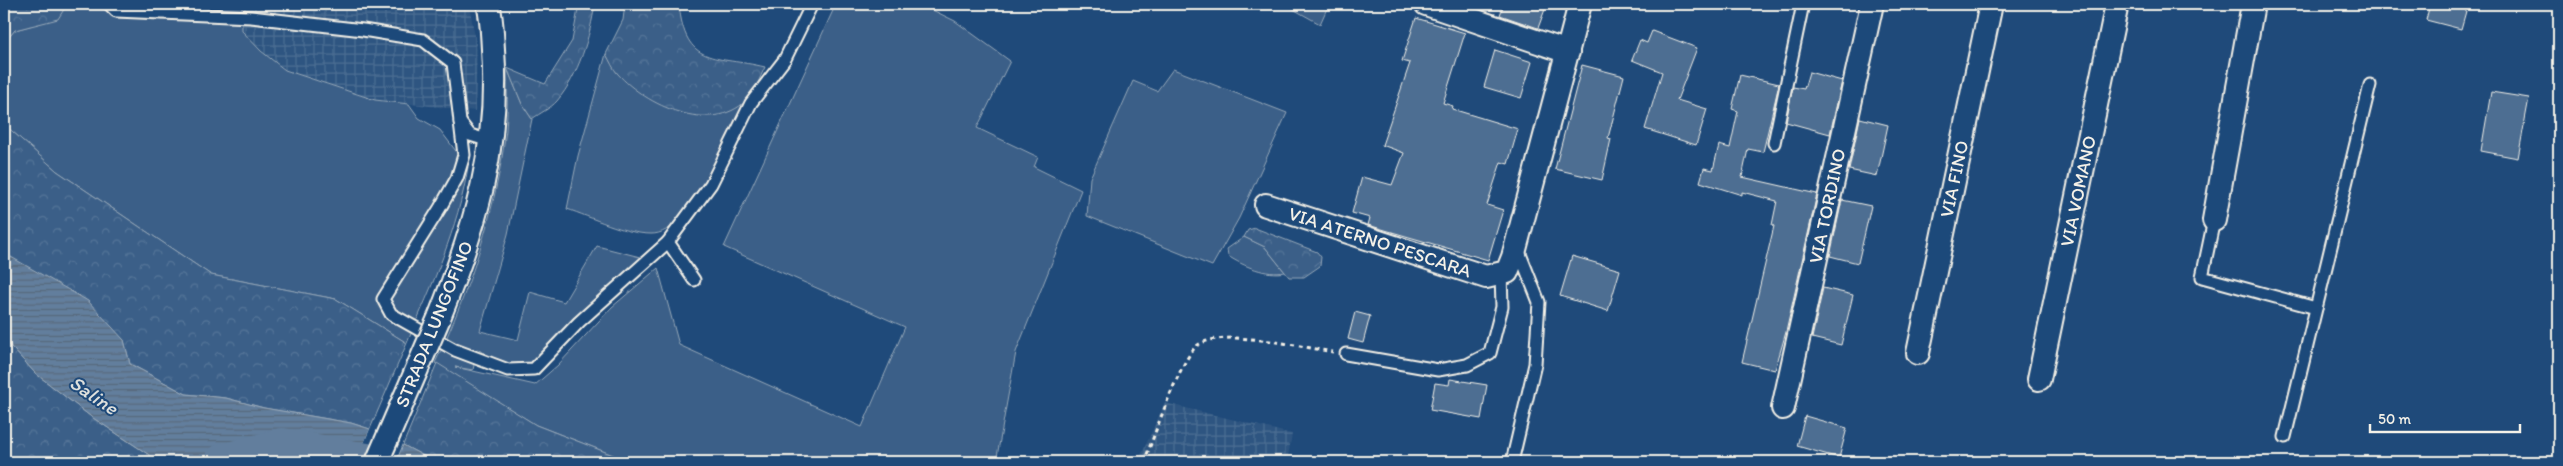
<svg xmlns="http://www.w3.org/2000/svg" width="2563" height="466" font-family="Itim,sans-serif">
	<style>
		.industrial { fill: url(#industrial-grid) }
		.grass { fill: #3a5f88; stroke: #97a8b8 }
		.forest { fill: url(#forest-crowns); stroke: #97a8b8 }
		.water { fill: url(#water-rules); stroke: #9cacbb }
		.pier { fill: #1f4a7a }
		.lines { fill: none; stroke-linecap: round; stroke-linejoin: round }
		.river { stroke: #627e9d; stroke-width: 36 }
		.building { fill: #4d6e92; stroke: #f4f1e8 }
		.service-casing { stroke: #f4f1e8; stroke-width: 15 }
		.minor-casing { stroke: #f4f1e8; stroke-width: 26 }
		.path { stroke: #f4f1e8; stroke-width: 3; stroke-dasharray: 4 4; stroke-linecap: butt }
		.service { stroke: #1f4a7a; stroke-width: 11 }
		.minor { stroke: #1f4a7a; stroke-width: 22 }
		.minor-bridge-casing { stroke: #f4f1e8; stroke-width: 26; stroke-linecap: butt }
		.minor-bridge { stroke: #1f4a7a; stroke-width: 22 }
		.labels { text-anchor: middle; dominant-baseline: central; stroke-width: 4; stroke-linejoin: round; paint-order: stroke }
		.street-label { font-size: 19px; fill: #f4f1e8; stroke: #1f4a7a }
		.water-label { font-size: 20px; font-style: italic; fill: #dee0dd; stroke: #1f4a7a }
	</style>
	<defs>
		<pattern id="industrial-grid" width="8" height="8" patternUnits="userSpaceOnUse" patternTransform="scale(1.25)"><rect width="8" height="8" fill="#2d5581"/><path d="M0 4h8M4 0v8" fill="none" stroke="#4c6e93"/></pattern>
		<pattern id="forest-crowns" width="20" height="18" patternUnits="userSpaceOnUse" patternTransform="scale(1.25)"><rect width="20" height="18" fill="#3a5f88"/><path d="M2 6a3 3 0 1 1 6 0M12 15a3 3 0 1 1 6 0" fill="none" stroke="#577699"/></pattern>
		<pattern id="water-rules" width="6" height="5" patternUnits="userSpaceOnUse" patternTransform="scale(1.25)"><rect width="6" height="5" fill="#627e9d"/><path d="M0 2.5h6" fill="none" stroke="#58687a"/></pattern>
	</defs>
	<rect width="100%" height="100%" fill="#1f4a7a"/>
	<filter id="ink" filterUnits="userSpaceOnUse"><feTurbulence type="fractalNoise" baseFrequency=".02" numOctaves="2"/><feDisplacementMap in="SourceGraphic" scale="10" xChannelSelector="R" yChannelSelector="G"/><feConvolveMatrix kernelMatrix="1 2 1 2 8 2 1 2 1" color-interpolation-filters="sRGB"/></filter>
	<g filter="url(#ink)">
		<g class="industrial">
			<path d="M 242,4 L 469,4 L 477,49 L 475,111 L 375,100 L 285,70 L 261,51 L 242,31 Z"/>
			<path d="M 1165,403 L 1292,434 L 1287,462 L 1138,462 Z"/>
		</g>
		<g class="grass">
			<path d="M 66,4 L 242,4 L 242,31 L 261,51 L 285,70 L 375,100 L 409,104 L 419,118 L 440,130 L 468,167 C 458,229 432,285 407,343 L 336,299 L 211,275 L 57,171 L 4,124 L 4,43 L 15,30 L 33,25 Z"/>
			<path d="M 836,4 L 920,4 L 955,21 L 1010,61 L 977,128 L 1038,157 L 1034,167 L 1081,190 L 1016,352 L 996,462 L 631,462 L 536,425 L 435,363 C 470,289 496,211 506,130 C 508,110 507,89 507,68 L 522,104 L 532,119 L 508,234 L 480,331 L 518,340 L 530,292 L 564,302 L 597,246 L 644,258 L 612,284 L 541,358 C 513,372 502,363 477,349 L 473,370 L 455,367 L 535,385 L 558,365 L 612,307 L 658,268 L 679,345 L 862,427 L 905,327 L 724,247 Z"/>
			<path d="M 1284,4 L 1329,4 L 1320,24 Z"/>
			<path d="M 606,54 L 617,73 L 747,100 C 731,133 692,235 651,234 C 625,234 591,217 567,209 L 578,156 Z"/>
			<path d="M 1173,69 L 1287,113 L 1239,218 L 1212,266 L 1087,216 L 1090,178 L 1133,81 L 1157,91 Z"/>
			<path d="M 1244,237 L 1265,247 L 1285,272 C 1267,276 1243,266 1228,256 L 1227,249 Z"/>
		</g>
		<g class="forest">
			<path d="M 4,4 L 66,4 L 66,6 L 58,19 L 15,30 L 4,43 Z"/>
			<path d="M 579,4 L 595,4 C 590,36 579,75 557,101 C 551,108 540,113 532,119 L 522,104 L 507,68 L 545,84 L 572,41 Z"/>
			<path d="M 625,4 L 679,4 C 685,68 716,55 765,67 C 760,77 755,92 747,100 C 710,136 646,105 618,74 C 613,69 610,61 606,54 L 623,20 Z"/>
			<path d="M 4,124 L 57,171 L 211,275 L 336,299 L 407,343 L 370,429 L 351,423 L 264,408 L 226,398 L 186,394 L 130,364 L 124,340 L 4,253 Z"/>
			<path d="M 1255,228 L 1317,252 L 1321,257 L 1320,266 L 1304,277 L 1289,277 L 1265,247 L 1244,237 L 1248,230 Z"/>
			<path d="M 4,339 L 35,373 L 90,416 L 160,462 L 4,462 Z"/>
			<path d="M 437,363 L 536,425 L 631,462 L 435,462 L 403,445 Z"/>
		</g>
		<g class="water">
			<path d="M 4,253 L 88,301 L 124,340 L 130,364 L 186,394 L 226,398 L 264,408 L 351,423 L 370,429 L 356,462 L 160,462 L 90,416 L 35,373 L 4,339 Z"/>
			<path d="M 403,445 L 435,462 L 396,462 Z"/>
		</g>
		<path class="pier" d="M 371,427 L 372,430 L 358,462 L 356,462 Z"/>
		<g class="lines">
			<path class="river" d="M 222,462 L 282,446 L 372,462"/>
		</g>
		<g class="building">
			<path d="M 1504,4 L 1547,4 L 1538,28 L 1500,15 Z"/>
			<path d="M 2430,4 L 2468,4 L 2461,29 L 2426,20 Z"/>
			<path d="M 1416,18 L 1465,33 L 1443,103 L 1453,106 L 1452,109 L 1518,129 L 1508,164 L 1501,162 L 1487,205 L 1503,210 L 1488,260 L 1368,225 L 1370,218 L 1352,213 L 1362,177 L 1392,185 L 1404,153 L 1382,145 L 1410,63 L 1402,61 Z"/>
			<path d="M 1652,31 L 1697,48 L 1677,100 L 1707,109 L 1696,145 L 1645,129 L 1662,72 L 1632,60 L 1640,40 L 1647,43 Z"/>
			<path d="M 1495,50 L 1532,62 L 1521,98 L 1484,87 Z"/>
			<path d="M 1582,65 L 1624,76 L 1608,138 L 1611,139 L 1602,180 L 1555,169 Z"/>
			<path d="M 1809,72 L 1842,81 L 1830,134 L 1786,122 L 1793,87 L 1804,89 Z"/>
			<path d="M 1740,75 L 1779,84 L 1763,152 L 1748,149 L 1742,177 L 1817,194 L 1786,332 L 1775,370 L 1742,362 L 1774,226 L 1772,225 L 1777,201 L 1742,192 L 1742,195 L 1700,182 L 1704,168 L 1713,170 L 1719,145 L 1730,148 L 1738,111 L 1732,109 Z"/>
			<path d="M 2491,92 L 2529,98 L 2518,158 L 2481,151 Z"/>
			<path d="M 1860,118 L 1888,125 L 1877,176 L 1849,170 Z"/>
			<path d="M 1842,200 L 1871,206 L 1858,263 L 1830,256 Z"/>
			<path d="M 1572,256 L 1620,270 L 1608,311 L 1560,296 Z"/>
			<path d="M 1823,288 L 1853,295 L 1841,345 L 1812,338 Z"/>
			<path d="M 1355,312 L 1370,316 L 1363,343 L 1348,339 Z"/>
			<path d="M 1450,379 L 1487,385 L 1481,419 L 1430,410 L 1435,383 L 1449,385 Z"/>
			<path d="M 1805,416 L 1847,428 L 1839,458 L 1797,446 Z"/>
		</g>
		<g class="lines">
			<g class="service-casing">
				<g id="service">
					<path d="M 109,4 L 116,11 L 251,17 L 363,30 L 423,40 L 453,63 L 464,155 L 457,178 L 440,208 L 383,299 L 391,314 L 455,350 L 508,370 L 534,369 L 579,322 L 668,242"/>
					<path d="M 460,122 L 470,135 L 490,141"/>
					<path d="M 1774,143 L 1803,4"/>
					<path d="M 2214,220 L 2202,277 L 2316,308"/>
					<path d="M 694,280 L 668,242 L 711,184 L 751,103 L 785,59 L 812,4"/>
					<path d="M 1346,354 L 1438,370 L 1467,365 L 1490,353 L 1502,307 L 1501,273"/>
					<path d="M 2285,437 L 2370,85"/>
					<path d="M 1512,462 L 1535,364 L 1539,302 L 1518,249"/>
				</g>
			</g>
			<g class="minor-casing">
				<g id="minor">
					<path d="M 1426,4 L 1568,52"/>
					<path d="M 1266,205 L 1486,277 L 1507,272 L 1513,257 L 1580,4"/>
					<path d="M 2214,220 L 2253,4"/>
					<path d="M 439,318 C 475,228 500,147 493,49 C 492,34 492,18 488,4"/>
					<path d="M 1918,353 L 1991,4"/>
					<path d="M 2039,379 L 2117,4"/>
					<path d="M 1783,408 L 1872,4"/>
				</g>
			</g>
			<path class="path" d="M 1144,462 C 1153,440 1181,356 1198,345 C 1223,328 1302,347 1333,352"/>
			<use href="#service" class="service"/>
			<use href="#minor" class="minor"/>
			<g class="minor-bridge-casing">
				<path id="minor-bridge" d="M 377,462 L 439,318"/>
			</g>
			<use href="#minor-bridge" class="minor-bridge"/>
		</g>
	</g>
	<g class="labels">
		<g class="street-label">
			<text transform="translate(1954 179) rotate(-78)">VIA FINO</text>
			<text transform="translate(2078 191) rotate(-78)">VIA VOMANO</text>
			<text transform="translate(1827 206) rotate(-78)">VIA TORDINO</text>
			<text transform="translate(1380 242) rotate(18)">VIA ATERNO PESCARA</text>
			<text transform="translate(434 324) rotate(-68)">STRADA LUNGOFINO</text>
		</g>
		<g class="water-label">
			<text transform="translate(94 395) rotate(34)">Saline</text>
		</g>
	</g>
	<rect width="2563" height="466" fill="none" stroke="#1f4a7a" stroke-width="20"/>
	<rect x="10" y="10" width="2543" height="446" fill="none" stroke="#f4f1e8" stroke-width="2" filter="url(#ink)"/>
	<path d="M2370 424v8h150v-8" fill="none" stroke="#f4f1e8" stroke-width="2.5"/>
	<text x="2378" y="424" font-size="15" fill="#f4f1e8" stroke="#1f4a7a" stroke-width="4" paint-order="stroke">50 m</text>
</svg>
